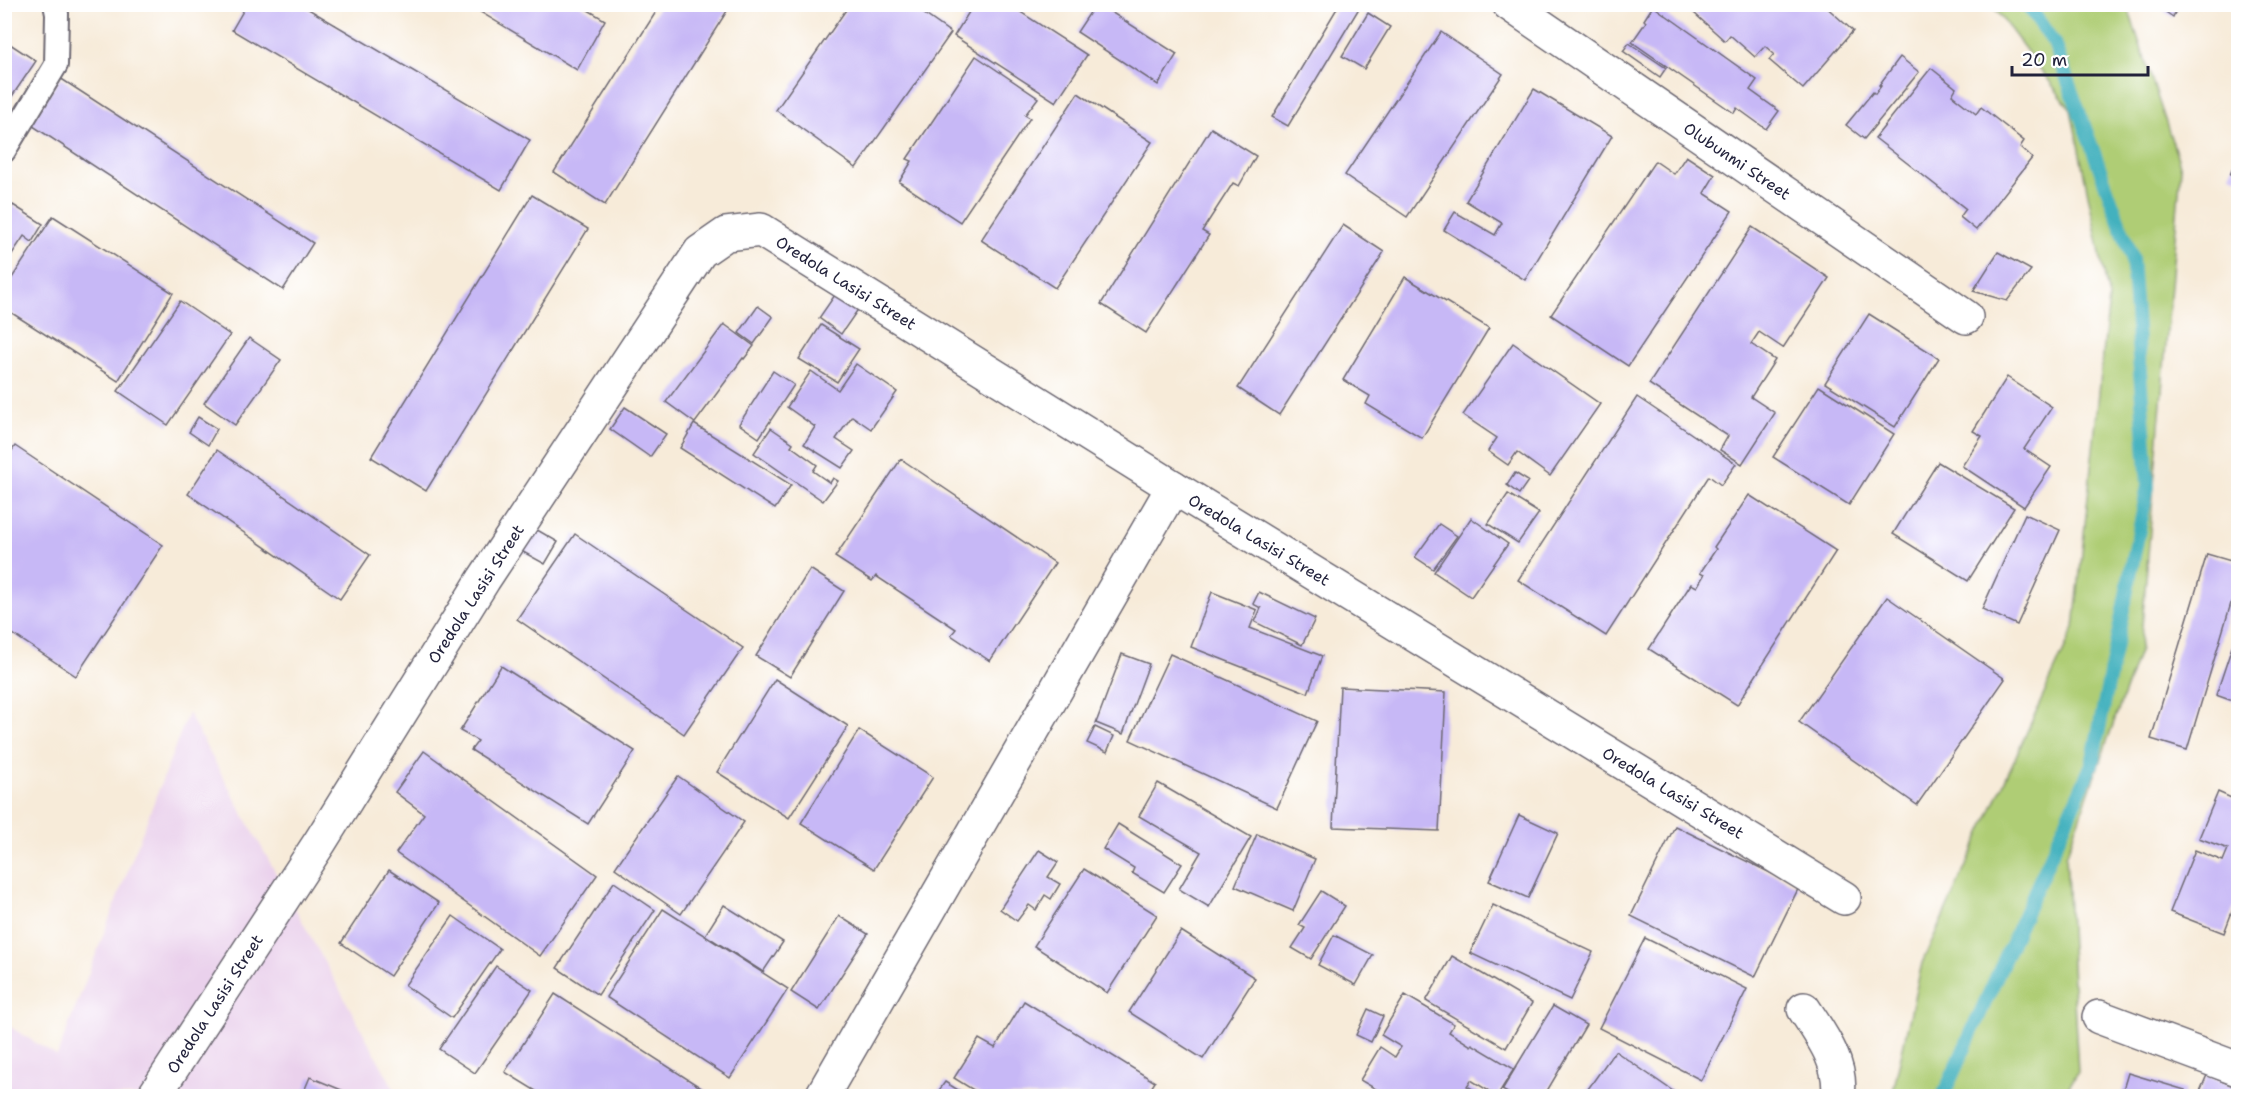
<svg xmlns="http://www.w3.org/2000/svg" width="2243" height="1101" font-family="'Shantell Sans',sans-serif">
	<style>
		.built { fill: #ead1ec }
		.green { fill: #afcd74; stroke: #687858; stroke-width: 1.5 }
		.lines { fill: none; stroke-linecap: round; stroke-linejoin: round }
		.stream { stroke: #42b1be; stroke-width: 14 }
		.building { fill: #c7b8f6 }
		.lane-casing { stroke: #6d6872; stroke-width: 26 }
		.street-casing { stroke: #6d6872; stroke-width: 36 }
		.lane { stroke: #fff; stroke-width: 22 }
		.street { stroke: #fff; stroke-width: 33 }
		.labels { text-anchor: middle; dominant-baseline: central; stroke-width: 4.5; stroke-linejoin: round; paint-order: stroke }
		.street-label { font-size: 16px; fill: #22223b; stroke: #fff }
	</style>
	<rect width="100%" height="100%" fill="#fff"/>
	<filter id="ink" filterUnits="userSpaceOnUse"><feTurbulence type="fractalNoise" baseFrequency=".0167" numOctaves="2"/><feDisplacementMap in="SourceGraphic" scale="12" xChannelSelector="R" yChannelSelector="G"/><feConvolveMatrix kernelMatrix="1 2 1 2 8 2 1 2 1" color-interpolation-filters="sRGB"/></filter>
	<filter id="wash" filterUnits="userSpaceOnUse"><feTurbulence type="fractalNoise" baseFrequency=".008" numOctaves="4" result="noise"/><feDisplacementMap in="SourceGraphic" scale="24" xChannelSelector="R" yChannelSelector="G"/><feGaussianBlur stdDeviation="1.35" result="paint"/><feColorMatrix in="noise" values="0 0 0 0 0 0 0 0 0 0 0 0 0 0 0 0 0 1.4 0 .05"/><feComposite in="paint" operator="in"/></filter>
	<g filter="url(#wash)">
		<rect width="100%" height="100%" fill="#f7ebd9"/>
		<path class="built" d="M 188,713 L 398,1096 L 5,1096 L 4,1023 L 57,1056 Z"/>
		<path class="green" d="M 1992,5 L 2127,5 L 2181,168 L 2140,649 L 2066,856 L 2078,1072 L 2063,1096 L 1892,1096 L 1922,963 L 2074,628 L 2109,298 L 2071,110 Z"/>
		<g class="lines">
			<path class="stream" d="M 1943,1096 L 2092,764 L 2148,486 L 2132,257 L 2054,43 L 2027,4"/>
		</g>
		<g id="blocks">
			<g class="building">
				<path d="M 247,4 L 300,4 L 530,140 L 501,190 L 232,30 Z"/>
				<path d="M 467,4 L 578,4 L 605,20 L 577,70 Z"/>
				<path d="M 661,4 L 716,4 L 727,11 L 605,205 L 554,172 Z"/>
				<path d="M 850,4 L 910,4 L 951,33 L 856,168 L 776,110 Z"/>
				<path d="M 974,4 L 1008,4 L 1087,55 L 1056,102 L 954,36 Z"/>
				<path d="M 1684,4 L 1823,4 L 1853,31 L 1803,89 L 1769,60 L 1774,54 L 1765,46 L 1755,57 L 1730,35 L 1725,41 Z"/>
				<path d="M 2154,4 L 2179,4 L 2173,17 Z"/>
				<path d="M 1095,5 L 1100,5 L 1177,54 L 1158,85 L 1077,32 Z"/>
				<path d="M 1339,5 L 1361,5 L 1288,126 L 1272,117 Z"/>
				<path d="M 1653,6 L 1757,80 L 1750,90 L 1779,111 L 1766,129 L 1737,108 L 1734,113 L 1632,42 L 1646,22 L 1644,20 Z"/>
				<path d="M 1368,13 L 1390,27 L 1364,69 L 1342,56 Z"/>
				<path d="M 1441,32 L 1503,74 L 1407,217 L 1345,175 Z"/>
				<path d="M 4,40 L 36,61 L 4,108 Z"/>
				<path d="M 1629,43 L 1666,68 L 1660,77 L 1623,51 Z"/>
				<path d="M 976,56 L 1038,98 L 1025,115 L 1030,118 L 960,222 L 899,182 L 912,161 L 907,159 Z"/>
				<path d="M 1900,57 L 1919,72 L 1864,139 L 1846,125 L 1873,92 L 1875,94 L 1881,86 L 1879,85 Z"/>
				<path d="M 1931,68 L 1956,88 L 1952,95 L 1976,114 L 1981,107 L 2024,141 L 2020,147 L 2032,158 L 1976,230 L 1960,217 L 1966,209 L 1875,138 Z"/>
				<path d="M 60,78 L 313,243 L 283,290 L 30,124 Z"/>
				<path d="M 1534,89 L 1612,136 L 1525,280 L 1444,230 L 1455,212 L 1495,235 L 1502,223 L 1466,201 Z"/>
				<path d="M 1078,93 L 1152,142 L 1055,288 L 981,240 Z"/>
				<path d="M 1211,128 L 1256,156 L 1239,186 L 1233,183 L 1202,231 L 1209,235 L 1146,333 L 1101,304 Z"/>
				<path d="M 2238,155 L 2238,178 L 2230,175 Z"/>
				<path d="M 1686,156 L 1715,175 L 1704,193 L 1732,211 L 1628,366 L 1551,315 L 1655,161 L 1674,174 Z"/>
				<path d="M 532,195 L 588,229 L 426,491 L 371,457 Z"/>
				<path d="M 13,205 L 43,224 L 32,242 L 24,236 L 4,266 L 4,206 L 10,210 Z"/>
				<path d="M 53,216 L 173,293 L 118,381 L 4,308 L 4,290 Z"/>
				<path d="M 1343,225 L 1384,252 L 1279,415 L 1238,388 Z"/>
				<path d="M 1752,227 L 1829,278 L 1783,348 L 1759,332 L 1751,344 L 1775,360 L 1751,397 L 1775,413 L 1742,464 L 1720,450 L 1728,436 L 1649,384 Z"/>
				<path d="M 1998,252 L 2031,270 L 2007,301 L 1973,291 Z"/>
				<path d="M 1405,277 L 1489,328 L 1422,438 L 1366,404 L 1370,396 L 1343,380 Z"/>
				<path d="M 837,292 L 859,308 L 841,334 L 819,318 Z"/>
				<path d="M 180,301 L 230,335 L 168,425 L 118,391 Z"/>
				<path d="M 758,306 L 773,317 L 754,344 L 739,333 Z"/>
				<path d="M 1869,314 L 1939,358 L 1895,427 L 1825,383 Z"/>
				<path d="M 724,324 L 754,346 L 744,359 L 743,358 L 695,423 L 666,402 Z"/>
				<path d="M 821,325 L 859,349 L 837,382 L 799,359 Z"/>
				<path d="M 249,338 L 281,360 L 235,425 L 204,403 Z"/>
				<path d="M 1513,343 L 1600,404 L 1550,476 L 1517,452 L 1508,465 L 1488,451 L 1497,438 L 1463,415 Z"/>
				<path d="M 856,364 L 897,392 L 871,429 L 852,416 L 836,439 L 854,451 L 842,468 L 804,444 L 815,427 L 787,407 L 811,371 L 838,390 Z"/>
				<path d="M 773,371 L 794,385 L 759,438 L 739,424 Z"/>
				<path d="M 2007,377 L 2052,407 L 2024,449 L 2051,467 L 2024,507 L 1962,466 L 1982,436 L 1973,431 Z"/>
				<path d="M 1819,386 L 1894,434 L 1849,505 L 1773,457 Z"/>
				<path d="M 1637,397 L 1736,464 L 1721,485 L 1709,476 L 1606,636 L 1518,580 Z"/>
				<path d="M 625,407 L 666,434 L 650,457 L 610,429 Z"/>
				<path d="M 198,417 L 217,429 L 208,445 L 189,432 Z"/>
				<path d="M 694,424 L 791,485 L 775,509 L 680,448 Z"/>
				<path d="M 771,428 L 793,443 L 791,446 L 817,465 L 813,471 L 830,483 L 833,478 L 838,481 L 823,501 L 754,453 Z"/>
				<path d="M 15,446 L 163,545 L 76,676 L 4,628 L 4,462 Z"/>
				<path d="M 217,450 L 370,555 L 340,599 L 188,494 Z"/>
				<path d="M 901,459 L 1055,563 L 990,661 L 951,635 L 956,629 L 876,576 L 872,581 L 835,557 Z"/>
				<path d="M 1938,462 L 2014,508 L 1968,581 L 1893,534 Z"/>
				<path d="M 1515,473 L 1528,481 L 1519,494 L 1507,485 Z"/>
				<path d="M 1508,494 L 1539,513 L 1518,543 L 1488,524 Z"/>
				<path d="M 1749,495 L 1836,551 L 1737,705 L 1649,649 L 1691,584 L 1697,587 L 1704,575 L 1700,573 L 1716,549 L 1714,547 Z"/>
				<path d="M 2025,514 L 2060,530 L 2017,625 L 1982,609 Z"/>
				<path d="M 1471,518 L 1508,544 L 1471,597 L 1434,572 Z"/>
				<path d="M 527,524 L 558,542 L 545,564 L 514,547 Z"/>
				<path d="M 1439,524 L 1457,536 L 1433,569 L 1415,557 Z"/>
				<path d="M 575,534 L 743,648 L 684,734 L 517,619 Z"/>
				<path d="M 2207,554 L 2238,563 L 2238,580 L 2187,750 L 2151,739 Z"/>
				<path d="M 810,569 L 844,591 L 790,677 L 756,656 Z"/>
				<path d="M 1212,592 L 1257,610 L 1250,628 L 1322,656 L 1308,693 L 1191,647 Z"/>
				<path d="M 1259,592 L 1315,619 L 1302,645 L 1255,622 L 1261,608 L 1253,604 Z"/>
				<path d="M 1887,597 L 2005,679 L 1917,805 L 1799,722 Z"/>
				<path d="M 2238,629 L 2238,703 L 2216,695 Z"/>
				<path d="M 1122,654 L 1149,664 L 1123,734 L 1096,723 Z"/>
				<path d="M 1170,654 L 1317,721 L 1277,808 L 1130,740 Z"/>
				<path d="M 501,666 L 635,751 L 588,824 L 471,750 L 478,741 L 460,731 Z"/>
				<path d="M 775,679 L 848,726 L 789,818 L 717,772 Z"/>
				<path d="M 1340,687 L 1446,692 L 1439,831 L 1333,827 Z"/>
				<path d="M 1095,727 L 1114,736 L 1107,752 L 1087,743 Z"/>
				<path d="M 859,730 L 933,777 L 874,869 L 801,823 Z"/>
				<path d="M 424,751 L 597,875 L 540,956 L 396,853 L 424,814 L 395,792 Z"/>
				<path d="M 678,776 L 744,822 L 681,914 L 615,868 Z"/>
				<path d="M 1158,783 L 1251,837 L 1209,907 L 1179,889 L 1201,852 L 1139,816 Z"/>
				<path d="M 2218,792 L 2238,801 L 2238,896 L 2224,933 L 2170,912 L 2195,850 L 2223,861 L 2228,849 L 2199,838 Z"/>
				<path d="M 1519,815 L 1558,833 L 1528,898 L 1489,881 Z"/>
				<path d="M 1118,824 L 1182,864 L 1164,892 L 1132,873 L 1134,868 L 1103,849 Z"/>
				<path d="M 1675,826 L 1799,887 L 1755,977 L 1631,916 Z"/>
				<path d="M 1257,834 L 1315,859 L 1293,911 L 1235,886 Z"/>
				<path d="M 1039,850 L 1058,862 L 1048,877 L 1060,884 L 1051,899 L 1045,895 L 1036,910 L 1029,905 L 1017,921 L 1000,909 Z"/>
				<path d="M 1084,869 L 1157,915 L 1107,993 L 1034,946 Z"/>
				<path d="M 389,870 L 439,903 L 390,976 L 341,943 Z"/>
				<path d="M 614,882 L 655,910 L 598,995 L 557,968 Z"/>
				<path d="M 1321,891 L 1345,906 L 1311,959 L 1292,948 L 1305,928 L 1299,925 Z"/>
				<path d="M 724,905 L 783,942 L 763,972 L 705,935 Z"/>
				<path d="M 1493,905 L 1593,952 L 1570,1000 L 1470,953 Z"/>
				<path d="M 663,909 L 788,989 L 730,1078 L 606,997 Z"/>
				<path d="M 453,916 L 500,949 L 452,1018 L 405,985 Z"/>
				<path d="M 839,916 L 868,934 L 819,1010 L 791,992 Z"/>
				<path d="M 1181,931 L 1255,978 L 1203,1059 L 1129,1012 Z"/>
				<path d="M 1334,935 L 1373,955 L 1356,985 L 1318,965 Z"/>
				<path d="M 1645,938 L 1747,989 L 1701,1080 L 1599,1028 Z"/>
				<path d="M 1452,956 L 1532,1003 L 1506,1048 L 1426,1001 Z"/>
				<path d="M 496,966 L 532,990 L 475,1073 L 439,1049 Z"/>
				<path d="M 555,994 L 714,1096 L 544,1096 L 505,1072 Z"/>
				<path d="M 1405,995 L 1454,1024 L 1449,1032 L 1471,1046 L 1472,1044 L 1514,1069 L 1497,1096 L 1471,1080 L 1467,1086 L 1485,1096 L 1388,1096 L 1360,1080 L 1380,1047 L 1395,1057 L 1401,1047 L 1381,1035 Z"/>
				<path d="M 1024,1001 L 1155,1082 L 1146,1096 L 983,1096 L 954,1078 L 979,1039 L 995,1048 Z"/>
				<path d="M 1553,1006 L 1586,1025 L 1544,1096 L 1513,1096 L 1502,1090 Z"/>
				<path d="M 1368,1009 L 1383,1016 L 1371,1042 L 1356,1035 Z"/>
				<path d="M 1615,1051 L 1680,1096 L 1583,1096 Z"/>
				<path d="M 2128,1073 L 2185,1090 L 2183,1096 L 2121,1096 Z"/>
				<path d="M 2207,1075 L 2238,1088 L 2238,1096 L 2198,1096 Z"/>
				<path d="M 310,1077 L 356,1096 L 302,1096 Z"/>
				<path d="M 945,1082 L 968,1096 L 935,1096 Z"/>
			</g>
		</g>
	</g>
	<g filter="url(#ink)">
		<use href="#blocks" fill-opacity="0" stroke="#6d6872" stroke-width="1.5"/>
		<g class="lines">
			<g class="lane-casing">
				<path id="lane" d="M 4,151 L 56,65 L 57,14 L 55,4"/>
			</g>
			<g class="street-casing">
				<g id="street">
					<path d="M 1509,4 L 1966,317"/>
					<path d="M 1804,1009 C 1821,1035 1843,1064 1838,1096"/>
					<path d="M 2099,1017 L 2238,1069"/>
					<path d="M 154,1096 L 320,842 L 484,579 L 700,252 L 726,234 L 761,230 L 1173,487 L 1844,898"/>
					<path d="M 822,1096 L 1173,487"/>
				</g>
			</g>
			<use href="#lane" class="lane"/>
			<use href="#street" class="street"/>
		</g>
	</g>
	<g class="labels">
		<g class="street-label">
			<text transform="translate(1737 161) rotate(34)">Olubunmi Street</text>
			<text transform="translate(846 283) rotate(32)">Oredola Lasisi Street</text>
			<text transform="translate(1259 540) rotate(31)">Oredola Lasisi Street</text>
			<text transform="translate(476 594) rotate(-57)">Oredola Lasisi Street</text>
			<text transform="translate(1673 793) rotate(31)">Oredola Lasisi Street</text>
			<text transform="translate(215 1004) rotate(-57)">Oredola Lasisi Street</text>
		</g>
	</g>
	<rect width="2243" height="1101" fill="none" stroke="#fff" stroke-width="24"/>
	<path d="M2012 66v9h136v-9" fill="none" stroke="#22223b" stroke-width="3"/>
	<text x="2021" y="66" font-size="18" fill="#22223b" stroke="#ffffff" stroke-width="4.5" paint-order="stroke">20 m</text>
</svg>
